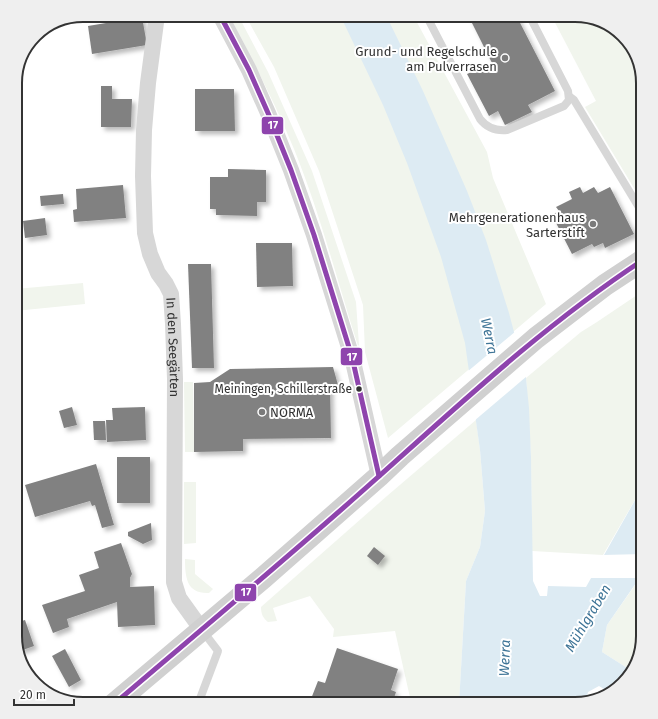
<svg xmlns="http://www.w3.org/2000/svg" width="658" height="719" font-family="'Fira Sans',sans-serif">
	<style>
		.green { fill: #f1f5ed }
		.water { fill: #ddebf3 }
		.pier { fill: #fff }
		.building { fill: #818181; filter: url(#shadow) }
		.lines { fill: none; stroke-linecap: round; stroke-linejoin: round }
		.service { stroke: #d7d7d7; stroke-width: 8 }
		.minor { stroke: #d7d7d7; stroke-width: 16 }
		.secondary { stroke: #d0d0d0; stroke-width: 22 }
		.bus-1-casing { stroke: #fff; stroke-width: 8 }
		.bus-1 { stroke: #8e44ad; stroke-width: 5 }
		.poi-dot { fill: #7a7a7a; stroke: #fff; stroke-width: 1.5 }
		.bus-dot { fill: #333; stroke: #fff; stroke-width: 1.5 }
		.labels { text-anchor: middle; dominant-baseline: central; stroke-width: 4; stroke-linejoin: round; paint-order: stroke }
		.bus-label { font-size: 12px; fill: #333; stroke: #fff; text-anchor: end }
		.poi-label { font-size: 13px; fill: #333; stroke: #fff; text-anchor: end }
		.street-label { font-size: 13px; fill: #333; stroke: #fff }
		.water-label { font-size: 14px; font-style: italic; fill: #3f7597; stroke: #fff }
		.rim { fill: none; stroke: #333; stroke-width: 2 }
		.line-badge { stroke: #fff; stroke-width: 1.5 }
		.badge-label { font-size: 11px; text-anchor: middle; font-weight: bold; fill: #fff }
	</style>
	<defs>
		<filter id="shadow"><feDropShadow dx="3.5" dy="3.5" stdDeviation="2" flood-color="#0004"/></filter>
	</defs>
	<rect width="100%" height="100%" fill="#fff"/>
	<g class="green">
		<path d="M 229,15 L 238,15 L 268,72 L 312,171 L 356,302 L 359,345 L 358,346 C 337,280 320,213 294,149 C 275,103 252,59 229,15 Z"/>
		<path d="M 245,15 L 413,15 L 487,152 L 493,178 L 546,304 L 388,438 L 365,352 L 363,305 L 319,171 L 274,67 Z"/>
		<path d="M 551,15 L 579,15 L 605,22 L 629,42 L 643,83 L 643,203 L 585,107 L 596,101 Z"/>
		<path d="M 83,283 L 85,304 L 15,311 L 15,289 Z"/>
		<path d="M 643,291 L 643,486 L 603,555 L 532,551 L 531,457 L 526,378 L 581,332 L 597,322 Z"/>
		<path d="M 184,382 L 193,382 L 194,452 L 185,452 Z"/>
		<path d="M 476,420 L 480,450 L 485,511 L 480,547 L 466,581 L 459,704 L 411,704 L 411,702 L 395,631 L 333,637 L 334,629 L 310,596 L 273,608 L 277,621 L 268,622 C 263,618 261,614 261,607 L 387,496 Z"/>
		<path d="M 184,482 L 196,482 L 196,543 L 184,544 Z"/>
		<path d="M 185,559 L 195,560 L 195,574 L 213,589 L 209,593 C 187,594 185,578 185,559 Z"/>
		<path d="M 640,578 L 643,578 C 643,603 647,652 632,671 L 602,652 L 607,625 Z"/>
	</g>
	<path class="water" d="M 340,15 L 386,15 L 423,91 L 467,191 L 486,240 L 509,313 L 526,378 L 529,408 L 531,457 L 533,581 L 540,596 L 547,596 L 548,586 L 586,587 L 643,486 L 643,573 L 607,625 L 602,652 L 632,671 L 616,690 L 609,692 L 599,686 L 588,692 L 586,700 L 575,704 L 459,704 L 466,581 L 480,547 L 485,511 L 480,450 L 465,343 L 441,257 L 407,163 L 383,105 Z"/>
	<g class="pier">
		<path d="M 516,331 L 527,376 L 474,421 L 467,372 Z"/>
		<path d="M 643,554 L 643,576 L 641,578 L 589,578 L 603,555 Z"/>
	</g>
	<g class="building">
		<path d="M 468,15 L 516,15 L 555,91 L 528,105 L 532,112 L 505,125 L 498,111 L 489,116 L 467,74 L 492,63 Z"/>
		<path d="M 142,17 L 147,45 L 92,54 L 88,26 Z"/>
		<path d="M 101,86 L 112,86 L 112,99 L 132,99 L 131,127 L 101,127 Z"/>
		<path d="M 195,89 L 234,89 L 235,131 L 195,131 Z"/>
		<path d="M 228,169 L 266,170 L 266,202 L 257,202 L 257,216 L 216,215 L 216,209 L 210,209 L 210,177 L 228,177 Z"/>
		<path d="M 123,185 L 126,218 L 74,222 L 73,210 L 77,209 L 76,189 Z"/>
		<path d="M 580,187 L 583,193 L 594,187 L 598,193 L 610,187 L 634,234 L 605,248 L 603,243 L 594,247 L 592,244 L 572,254 L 552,215 L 559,211 L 556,207 L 572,199 L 569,192 Z"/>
		<path d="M 63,194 L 64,204 L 41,206 L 40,196 Z"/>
		<path d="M 45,218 L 47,235 L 25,238 L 23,221 Z"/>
		<path d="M 256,243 L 292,243 L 293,286 L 257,287 Z"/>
		<path d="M 188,264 L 211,264 L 214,368 L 192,368 Z"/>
		<path d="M 333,367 L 338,385 L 330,385 L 331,438 L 243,439 L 243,451 L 194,452 L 194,383 L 210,382 L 230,369 Z"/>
		<path d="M 72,407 L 77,425 L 64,428 L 59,411 Z"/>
		<path d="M 145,407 L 146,440 L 107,442 L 106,420 L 113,420 L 112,408 Z"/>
		<path d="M 93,421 L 105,421 L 106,440 L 94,440 Z"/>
		<rect x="117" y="457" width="33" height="46"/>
		<path d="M 96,464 L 114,525 L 102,528 L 95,505 L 92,506 L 90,501 L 35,517 L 25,485 Z"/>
		<path d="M 151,523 L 152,540 L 143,544 L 128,536 L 128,532 Z"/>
		<path d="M 121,543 L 132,574 L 130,578 L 130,587 L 154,586 L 155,625 L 118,627 L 117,602 L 67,619 L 69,627 L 53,633 L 42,605 L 85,591 L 79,575 L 99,568 L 94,552 Z"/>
		<path d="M 374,547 L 385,556 L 378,565 L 367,556 Z"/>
		<path d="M 25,620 L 34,646 L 20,651 L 15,636 L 15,623 Z"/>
		<path d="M 337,648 L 398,669 L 391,690 L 396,692 L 392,704 L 309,704 L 318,681 L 325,683 Z"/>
		<path d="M 65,649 L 81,680 L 69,687 L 52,656 Z"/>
	</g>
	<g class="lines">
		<g class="service">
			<path d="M 426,15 L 480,119 C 487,128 496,131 507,130 L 564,106 L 569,100 L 568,91 L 529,15"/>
			<path d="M 570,97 L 574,100 L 643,214"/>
			<path d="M 198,704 L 218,651 L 202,630"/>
		</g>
		<g class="minor">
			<path id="s1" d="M 157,15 L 148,83 L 144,130 L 143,176 L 145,233 L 150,254 L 158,273 L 166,284 L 171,294 L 173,324 L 175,379 L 174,582 L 179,598 L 202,630"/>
			<path d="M 220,15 L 249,70 L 268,113 L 291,170 L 314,235 L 352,357 L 379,476"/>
		</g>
		<path class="secondary" d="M 114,704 L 263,578 L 379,476 L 400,456 L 536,338 L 605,285 L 643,260"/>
		<g class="bus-1-casing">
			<g id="bus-1">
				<path d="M 220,15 L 249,70 L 268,113 L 291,170 L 314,235 L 352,357 L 379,476"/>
				<path d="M 114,704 C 202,629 291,555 377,478 C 463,401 547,323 643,260"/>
			</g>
		</g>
		<use href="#bus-1" class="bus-1"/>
	</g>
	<g class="poi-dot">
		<circle cx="505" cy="58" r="4"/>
		<circle cx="593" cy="224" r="4"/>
		<circle cx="262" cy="412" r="4"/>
	</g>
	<circle class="bus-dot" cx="359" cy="389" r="3.5"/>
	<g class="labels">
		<g class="bus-label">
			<text x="352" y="389">Meiningen, Schillerstraße</text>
		</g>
		<g class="poi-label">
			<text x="497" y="51">Grund- und Regelschule<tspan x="497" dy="15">am Pulverrasen</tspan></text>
			<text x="585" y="217">Mehrgenerationenhaus<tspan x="585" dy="15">Sarterstift</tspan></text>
			<text x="270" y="412" text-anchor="start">NORMA</text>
		</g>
		<g class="street-label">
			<text stroke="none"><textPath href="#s1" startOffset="339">In den Seegärten</textPath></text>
		</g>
		<g class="water-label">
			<text transform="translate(489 336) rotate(78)">Werra</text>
			<text transform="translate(588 618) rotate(-59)">Mühlgraben</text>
			<text transform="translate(505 658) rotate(-88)">Werra</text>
		</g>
	</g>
	<path d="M0 0H658V719H0ZM83 22H575A61 61 0 0 1 636 83V636A61 61 0 0 1 575 697H83A61 61 0 0 1 22 636V83A61 61 0 0 1 83 22Z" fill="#efefef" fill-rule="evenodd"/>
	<path class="rim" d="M83 22H575A61 61 0 0 1 636 83V636A61 61 0 0 1 575 697H83A61 61 0 0 1 22 636V83A61 61 0 0 1 83 22Z"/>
	<g class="line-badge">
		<rect x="261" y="116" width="23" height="19" rx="4" fill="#8e44ad"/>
		<rect x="340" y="347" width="23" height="19" rx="4" fill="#8e44ad"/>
		<rect x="234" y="583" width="23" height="19" rx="4" fill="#8e44ad"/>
	</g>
	<g class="badge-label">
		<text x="273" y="129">17</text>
		<text x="352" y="361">17</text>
		<text x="246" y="596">17</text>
	</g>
	<path d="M14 699v6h60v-6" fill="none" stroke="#333333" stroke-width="2"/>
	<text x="20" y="699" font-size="12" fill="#333333" stroke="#ffffff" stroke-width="3" paint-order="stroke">20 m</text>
</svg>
